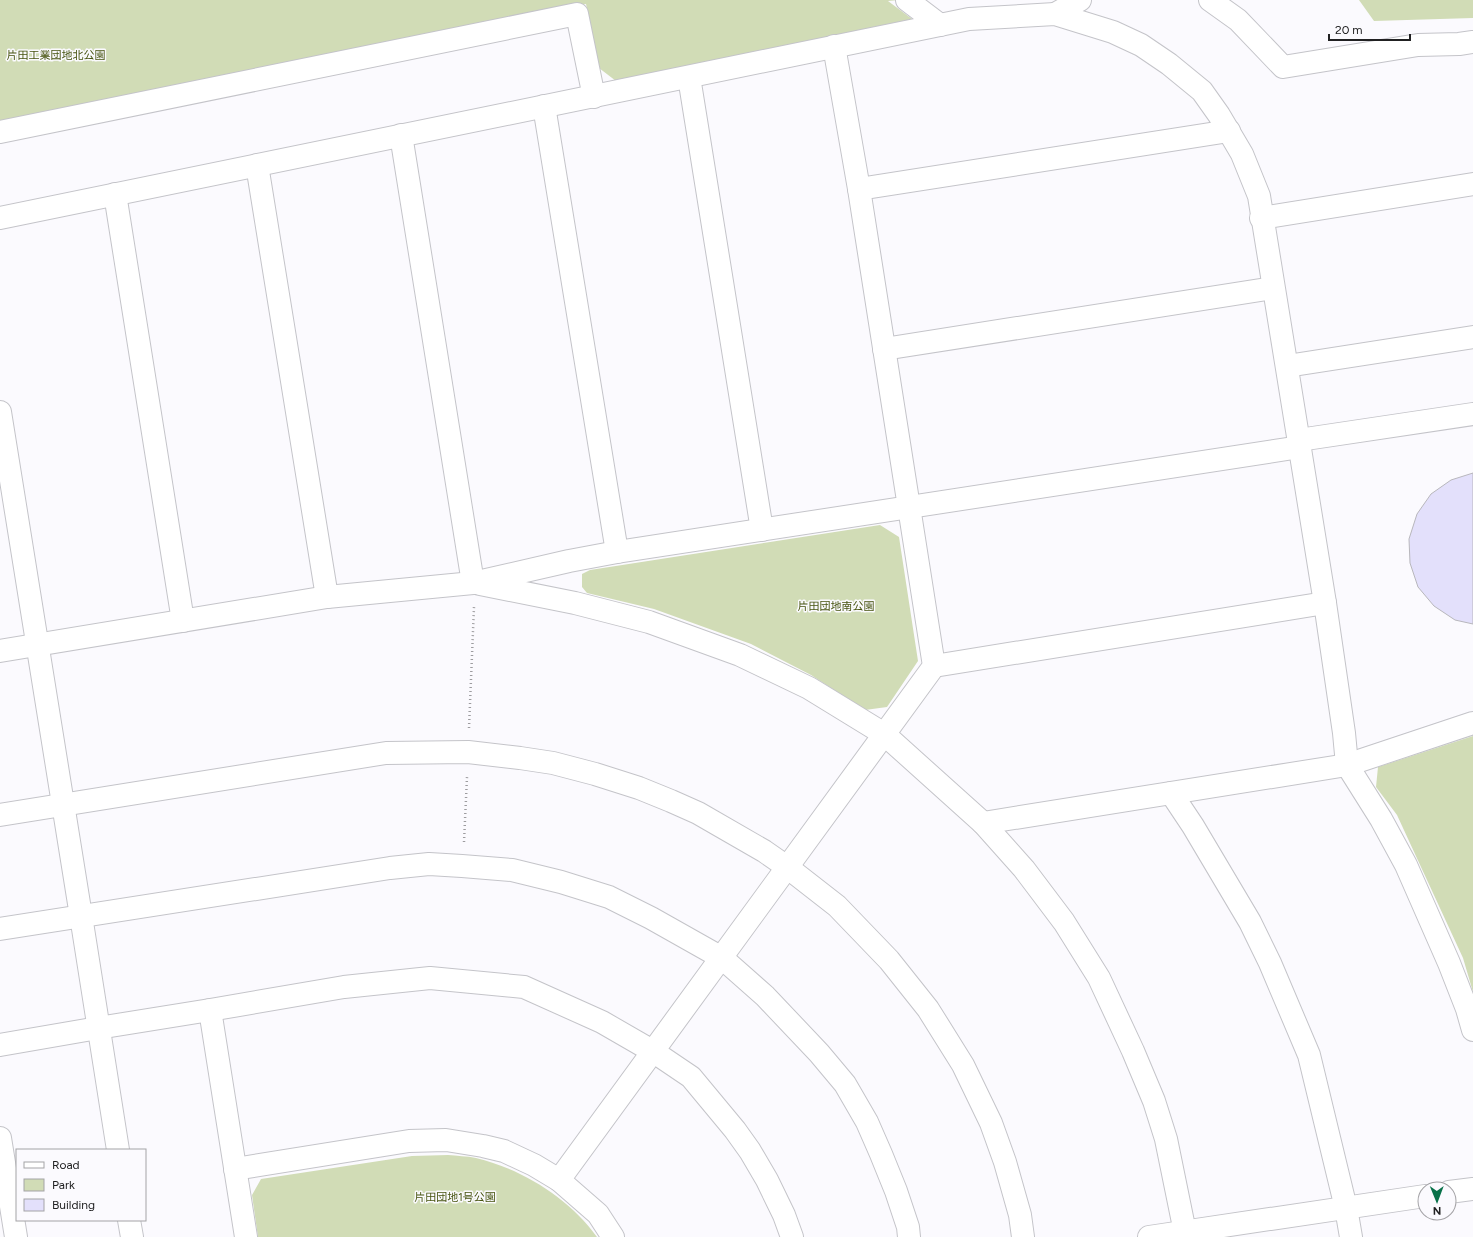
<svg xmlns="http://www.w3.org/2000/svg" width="1473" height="1237" font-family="Figtree,'Noto Sans JP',sans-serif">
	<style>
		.green { fill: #d1dcb6 }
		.building { fill: #e3e0fb; stroke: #b8b7bc }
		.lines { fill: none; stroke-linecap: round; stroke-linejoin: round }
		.minor-casing { stroke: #c4c4c9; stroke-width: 24 }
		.tertiary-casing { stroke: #c4c4c9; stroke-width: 24 }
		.path { stroke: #9d9c9f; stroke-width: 2.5; stroke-dasharray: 1 3; stroke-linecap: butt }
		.minor { stroke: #fff; stroke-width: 22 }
		.tertiary { stroke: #fff; stroke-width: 22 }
		.labels { text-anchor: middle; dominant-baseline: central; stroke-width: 3; stroke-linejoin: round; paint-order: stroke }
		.park-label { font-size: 11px; fill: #475410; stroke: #fbfafe }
	</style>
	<rect width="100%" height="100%" fill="#fbfafe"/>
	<g class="green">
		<path d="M 0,0 L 899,0 L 888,1 L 912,19 L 616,81 L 599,68 L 586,4 L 0,123 Z"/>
		<path d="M 1359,0 L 1473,0 L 1473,18 L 1374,21 Z"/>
		<path d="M 880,525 L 899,537 L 918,661 L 887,707 L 865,710 L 811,675 L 751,644 L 654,609 L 587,593 L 582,587 L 582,574 L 590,570 Z"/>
		<path d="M 1473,736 L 1473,992 L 1463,958 L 1397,815 L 1376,787 L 1378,767 Z"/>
		<path d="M 448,1155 C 457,1156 467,1156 476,1158 C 522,1169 569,1198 597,1237 L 258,1237 L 252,1195 L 261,1179 L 412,1156 Z"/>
	</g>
	<path class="building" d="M 1473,473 L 1473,624 L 1455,620 L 1434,606 L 1418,587 L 1410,563 L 1409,539 L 1417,514 L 1431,494 L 1451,480 Z"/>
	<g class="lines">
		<g class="minor-casing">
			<g id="minor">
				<path d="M 1210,0 L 1238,20 L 1283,67 L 1418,45 L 1459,44 L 1473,42"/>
				<path d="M 1055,14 L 1080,0"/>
				<path d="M 689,77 L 762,530"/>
				<path d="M 544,106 L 617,552"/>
				<path d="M 0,132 L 577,14 L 594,97"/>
				<path d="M 401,135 L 473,583"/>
				<path d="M 257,165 L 327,597"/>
				<path d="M 859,189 L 1229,131"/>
				<path d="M 115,194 L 183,621"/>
				<path d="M 0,218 L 969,19 L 1055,14 L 1113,32 L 1141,45 L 1169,64 L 1202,91 L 1219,115 L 1242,154 L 1259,196 L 1325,603 L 1344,733 L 1347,765 L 1381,819 L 1406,865 L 1449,963 L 1467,1009 L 1473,1030"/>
				<path d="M 1261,218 L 1473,184"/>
				<path d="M 884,349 L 1273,288"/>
				<path d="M 1287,366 L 1473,337"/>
				<path d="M 0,412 L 81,916"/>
				<path d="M 1299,440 L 1473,414"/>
				<path d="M 480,584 L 575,603 L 649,622 L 740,655 L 809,688 L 884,734 L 983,823 L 1024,869 L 1064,922 L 1099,978 L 1133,1051 L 1154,1101 L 1166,1139 L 1186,1237"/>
				<path d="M 0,651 L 327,597 L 473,583 L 569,561 L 617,552 L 1300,447"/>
				<path d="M 934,666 L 1325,603"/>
				<path d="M 1171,793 L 1193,826 L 1250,922 L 1270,963 L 1309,1055 L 1346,1208 L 1351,1237"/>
				<path d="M 0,815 L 386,753 L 468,752 L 520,758 L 553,763 L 595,774 L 639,788 L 671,801 L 698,813 L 764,851 L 787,867 L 837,906 L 889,960 L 928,1009 L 963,1065 L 991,1123 L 1005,1162 L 1020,1215 L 1023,1237"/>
				<path d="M 983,823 L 1347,765 L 1473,723"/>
				<path d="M 210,1010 L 246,1237"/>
				<path d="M 0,1045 L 98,1028 L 210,1010 L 344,987 L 430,978 L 524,987 L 602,1022 L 654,1052 L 691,1077 L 735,1130 L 750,1151 L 767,1180 L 784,1215 L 792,1237"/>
				<path d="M 0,1138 L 16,1237"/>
				<path d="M 235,1169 L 409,1141 L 446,1140 L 483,1146 L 504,1151 L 534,1165 L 559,1180 L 598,1214 L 613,1237"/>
				<path d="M 559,1180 L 934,666 L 859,189 L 834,46"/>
				<path d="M 1449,1192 L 1473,1189"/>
				<path d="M 1149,1237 L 1425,1196"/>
			</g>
		</g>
		<g class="tertiary-casing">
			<g id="tertiary">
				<path d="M 907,0 L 940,25"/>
				<path d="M 81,916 L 118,1150"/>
				<path d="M 0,929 L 390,868 L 429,864 L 462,866 L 512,870 L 561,882 L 609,897 L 651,918 L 722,958 L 765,996 L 819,1053 L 845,1084 L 867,1122 L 881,1154 L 896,1191 L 908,1227 L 909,1237"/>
				<path d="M 129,1220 L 132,1237"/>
			</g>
		</g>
		<g class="path">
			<path d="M 469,728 L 474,607"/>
			<path d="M 464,842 L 467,777"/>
		</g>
		<use href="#minor" class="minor"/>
		<use href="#tertiary" class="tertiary"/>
	</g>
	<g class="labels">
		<g class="park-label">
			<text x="56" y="55">片田工業団地北公園</text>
			<text x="836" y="606">片田団地南公園</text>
			<text x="455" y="1197">片田団地1号公園</text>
		</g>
	</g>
	<rect x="16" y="1149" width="130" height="72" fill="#fbfafe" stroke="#a4a3a6"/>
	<rect x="24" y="1162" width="20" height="6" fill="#ffffff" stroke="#a4a3a6"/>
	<text x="52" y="1169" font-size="12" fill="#212122">Road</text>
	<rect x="24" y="1179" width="20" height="12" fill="#d1dcb6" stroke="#a4a3a6"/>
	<text x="52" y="1189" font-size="12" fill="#212122">Park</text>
	<rect x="24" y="1199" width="20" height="12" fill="#e3e0fb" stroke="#a4a3a6"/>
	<text x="52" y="1209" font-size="12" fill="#212122">Building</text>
	<g transform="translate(1437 1201) rotate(179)"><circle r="19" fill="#fbfafe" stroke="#a4a3a6"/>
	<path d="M0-3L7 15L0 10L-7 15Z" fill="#087149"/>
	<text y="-6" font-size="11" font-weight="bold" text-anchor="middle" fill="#212122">N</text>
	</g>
	<path d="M1329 34v6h81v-6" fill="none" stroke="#212122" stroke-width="2"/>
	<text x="1335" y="34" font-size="12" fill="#212122" stroke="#fbfafe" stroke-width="3" paint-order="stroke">20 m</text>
</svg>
